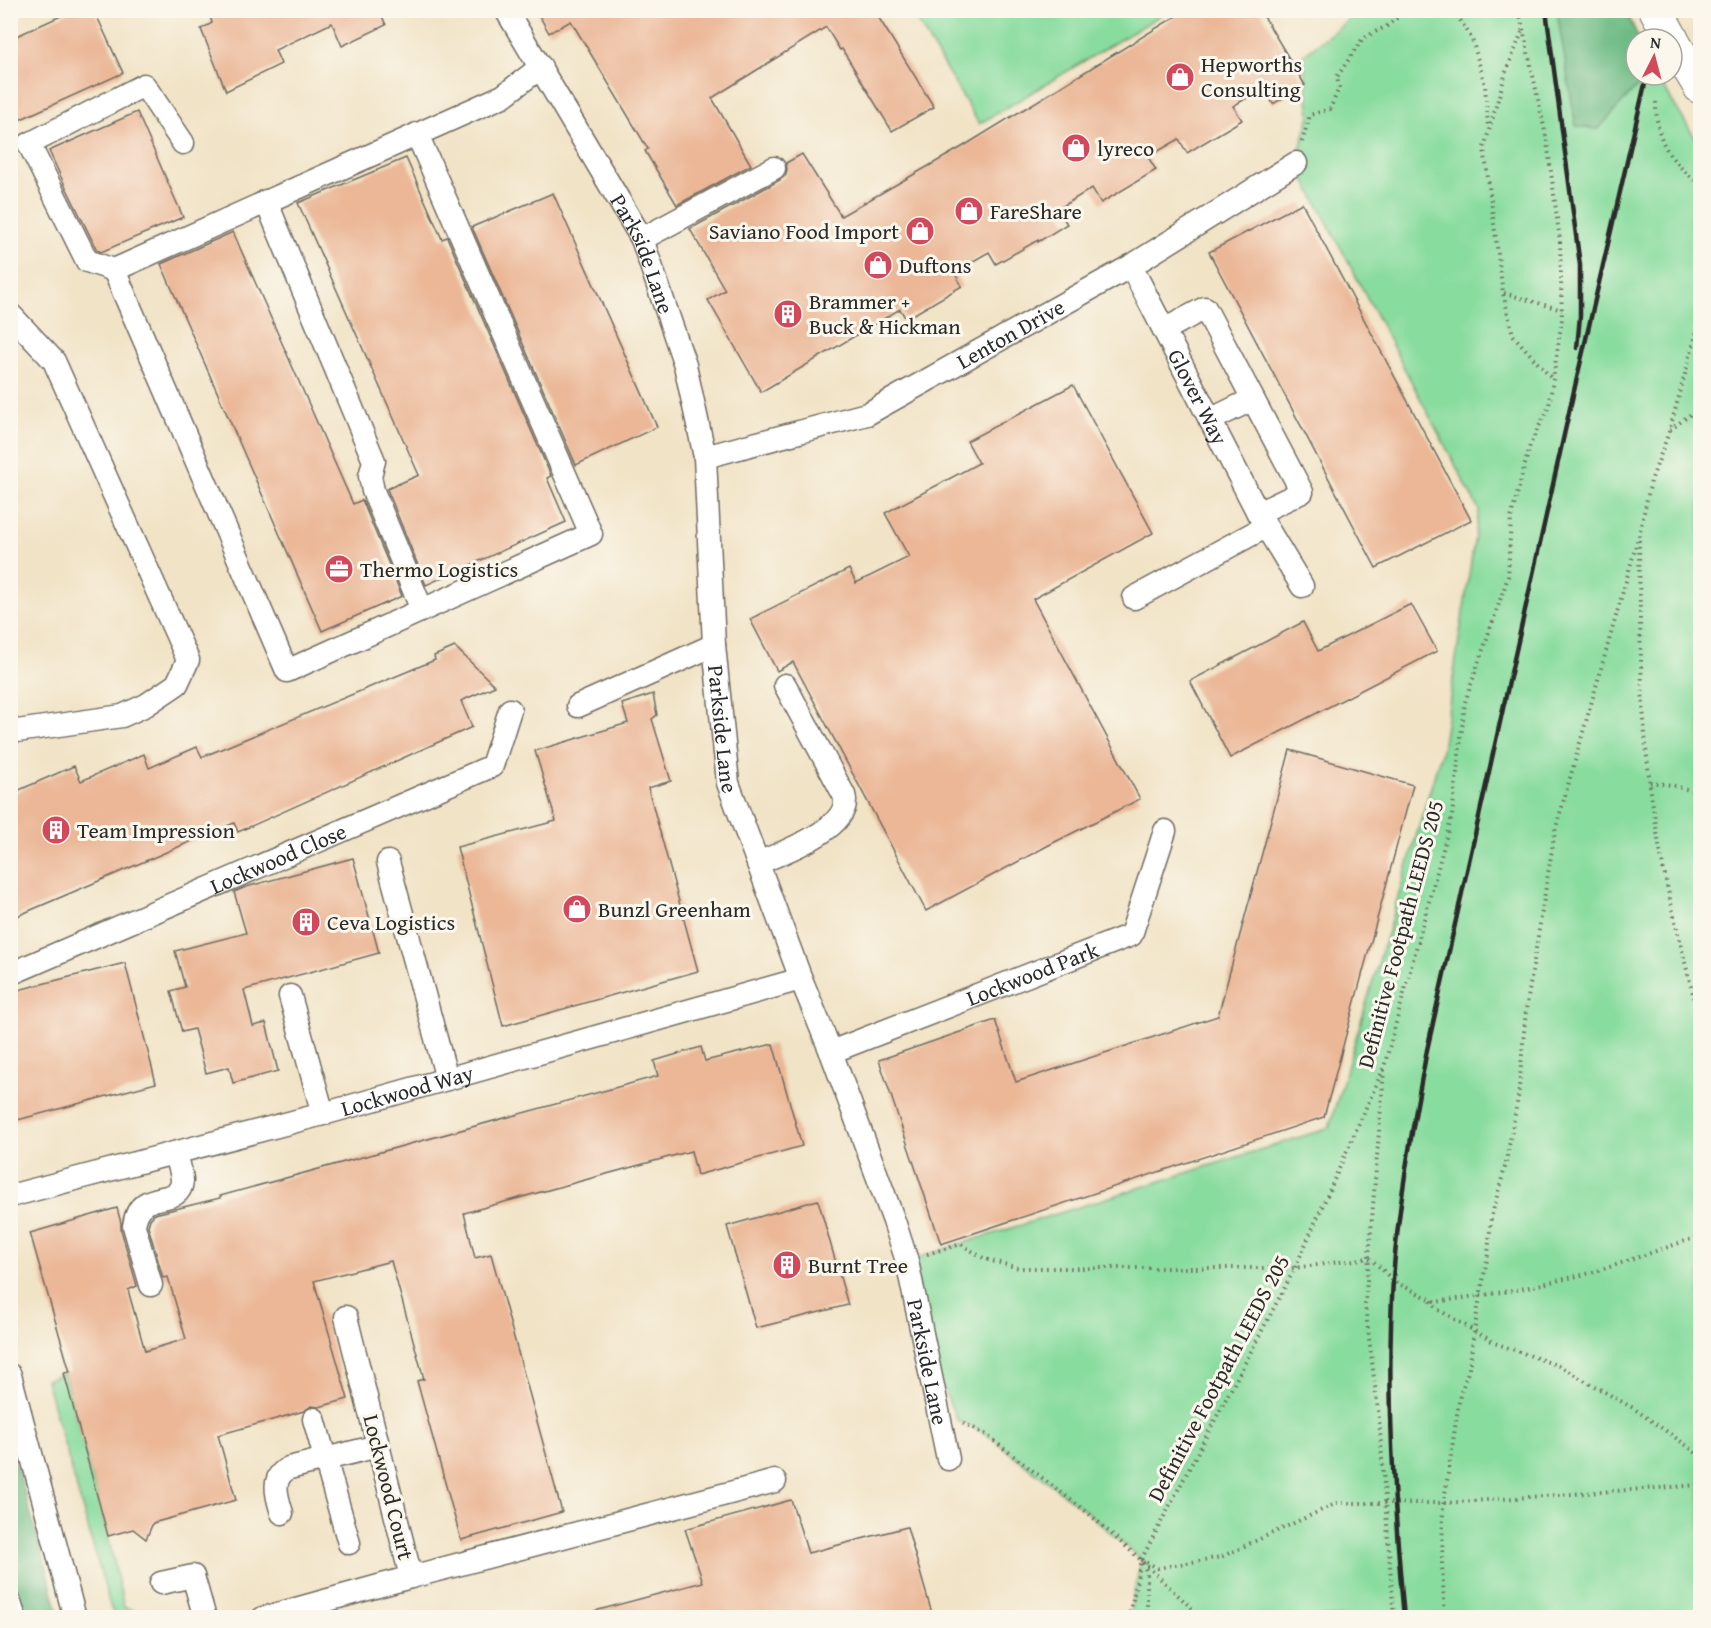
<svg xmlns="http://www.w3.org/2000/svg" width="1711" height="1628" font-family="'Gentium Book Plus',serif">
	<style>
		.green { fill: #88dc9e; stroke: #5a8464; stroke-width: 1.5 }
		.forest { fill: #6ebc85; stroke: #4c7458; stroke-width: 1.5 }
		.building { fill: #ebb797 }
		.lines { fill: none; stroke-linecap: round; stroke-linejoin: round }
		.minor-casing { stroke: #706b61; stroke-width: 25 }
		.highway-casing { stroke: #706b61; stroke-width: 35 }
		.path { stroke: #706b61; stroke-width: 4; stroke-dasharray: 1.5 4.5; stroke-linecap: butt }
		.minor { stroke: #fff; stroke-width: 22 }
		.highway { stroke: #fff; stroke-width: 33 }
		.rail { stroke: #2b2b2b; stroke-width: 4.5 }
		.labels { text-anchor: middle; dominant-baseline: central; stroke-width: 6; stroke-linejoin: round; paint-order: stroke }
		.poi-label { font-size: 22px; fill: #2b2b2b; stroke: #fbf7ec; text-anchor: start }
		.street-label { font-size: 22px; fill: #2b2b2b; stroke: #fbf7ec }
	</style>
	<rect width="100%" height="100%" fill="#fbf7ec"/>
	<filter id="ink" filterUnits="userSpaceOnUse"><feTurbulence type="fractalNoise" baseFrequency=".0167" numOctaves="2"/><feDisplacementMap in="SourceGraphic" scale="12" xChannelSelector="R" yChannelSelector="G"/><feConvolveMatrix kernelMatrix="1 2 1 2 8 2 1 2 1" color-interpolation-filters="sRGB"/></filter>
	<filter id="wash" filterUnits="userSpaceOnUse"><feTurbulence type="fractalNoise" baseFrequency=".008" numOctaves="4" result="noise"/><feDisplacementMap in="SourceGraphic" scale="24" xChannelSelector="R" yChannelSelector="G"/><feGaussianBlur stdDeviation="1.35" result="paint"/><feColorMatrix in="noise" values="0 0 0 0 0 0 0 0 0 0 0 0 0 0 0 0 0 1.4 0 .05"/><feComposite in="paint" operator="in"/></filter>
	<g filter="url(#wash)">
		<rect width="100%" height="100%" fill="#f1e3c6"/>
		<g class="green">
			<path d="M 911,11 L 1168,11 L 979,124 Z"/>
			<path d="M 1360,11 L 1557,11 L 1576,126 L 1598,129 L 1648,75 L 1656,75 L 1700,146 L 1700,1617 L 1129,1617 L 1141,1560 L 1088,1513 L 986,1434 L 957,1420 L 926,1349 L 907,1261 L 1329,1128 L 1442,750 L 1479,510 L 1296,163 L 1310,115 L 1303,55 Z"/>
			<path d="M 64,1373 L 108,1536 L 124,1607 L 142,1613 L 164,1612 L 161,1617 L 117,1617 L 111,1609 L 46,1380 Z"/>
		</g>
		<g class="forest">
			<path d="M 1557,11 L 1626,11 L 1639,39 L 1636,39 L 1636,75 L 1648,75 L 1598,129 L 1576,126 Z"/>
			<path d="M 10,1444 L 46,1566 L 59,1617 L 25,1617 L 11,1572 Z"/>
		</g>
		<g id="blocks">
			<g class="building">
				<path d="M 74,10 L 94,10 L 123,73 L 10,124 L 10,39 Z"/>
				<path d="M 208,10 L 379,10 L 386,25 L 342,46 L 332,23 L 275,50 L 281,64 L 226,91 L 201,29 L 212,23 Z"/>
				<path d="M 536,10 L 874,10 L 934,107 L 892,131 L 842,49 L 840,50 L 826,27 L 712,98 L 751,165 L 677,205 L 645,151 L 648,149 L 571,21 L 549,33 Z"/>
				<path d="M 1186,10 L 1260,10 L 1305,85 L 1273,104 L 1264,88 L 1233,106 L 1242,120 L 1187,153 L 1179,139 L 1148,157 L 1156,170 L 1101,203 L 1092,188 L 1058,209 L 1067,224 L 1038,242 L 1038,240 L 996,264 L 989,252 L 954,272 L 962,286 L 906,319 L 900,309 L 761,392 L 708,300 L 725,290 L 690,229 L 780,180 L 786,175 L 787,169 L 786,163 L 802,154 L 841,216 L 962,147 Z"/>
				<path d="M 137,112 L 183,217 L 101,252 L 97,250 L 61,177 L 49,151 Z"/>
				<path d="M 406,158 L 442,239 L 447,237 L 551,476 L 547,478 L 566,522 L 426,585 L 387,489 L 419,475 L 298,203 Z"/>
				<path d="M 553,193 L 657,427 L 576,465 L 472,227 Z"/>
				<path d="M 1302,203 L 1471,520 L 1376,568 L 1209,252 Z"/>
				<path d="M 233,232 L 353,504 L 362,500 L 402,596 L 322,631 L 161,264 Z"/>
				<path d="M 1073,385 L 1153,533 L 1033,599 L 1140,799 L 1049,845 L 926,911 L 793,662 L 777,671 L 750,619 L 849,569 L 856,583 L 909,557 L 885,513 L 979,463 L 967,441 Z"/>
				<path d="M 1411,604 L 1437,651 L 1230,758 L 1190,681 L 1303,622 L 1318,651 Z"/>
				<path d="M 455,647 L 495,686 L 461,701 L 472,727 L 238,832 L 234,823 L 10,919 L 10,794 L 74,766 L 81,781 L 144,754 L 149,768 L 197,747 L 202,757 L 435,660 L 434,656 Z"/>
				<path d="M 653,694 L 657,715 L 652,719 L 671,781 L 648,788 L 698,971 L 503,1026 L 457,847 L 556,821 L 535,751 L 628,723 L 622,704 Z"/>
				<path d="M 1290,750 L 1413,785 L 1324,1117 L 941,1244 L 879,1060 L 995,1020 L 1016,1082 L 1218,1016 Z"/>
				<path d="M 353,858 L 379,953 L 244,990 L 253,1026 L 266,1023 L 278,1071 L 233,1083 L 229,1067 L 206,1073 L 194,1029 L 182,1032 L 171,991 L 185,987 L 175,951 L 246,933 L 234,892 L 246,887 Z"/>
				<path d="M 125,963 L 156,1083 L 10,1122 L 10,992 Z"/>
				<path d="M 773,1044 L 802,1146 L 697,1175 L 691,1151 L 464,1213 L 475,1258 L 491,1254 L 562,1512 L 461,1540 L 417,1381 L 424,1379 L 391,1261 L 314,1281 L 348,1399 L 319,1407 L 311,1406 L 304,1411 L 218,1435 L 236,1500 L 153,1523 L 146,1539 L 133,1529 L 108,1536 L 64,1373 L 70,1372 L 30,1233 L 117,1208 L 121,1223 L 121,1230 L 137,1286 L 128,1290 L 145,1351 L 186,1339 L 168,1277 L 163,1278 L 148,1226 L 150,1219 L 155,1214 L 220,1198 L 220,1196 L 658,1076 L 654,1061 L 701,1047 L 705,1061 Z"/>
				<path d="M 818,1200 L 848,1305 L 756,1328 L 727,1226 Z"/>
				<path d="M 791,1500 L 808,1553 L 907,1527 L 933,1617 L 592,1617 L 591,1612 L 703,1582 L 685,1529 Z"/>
			</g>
		</g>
	</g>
	<g filter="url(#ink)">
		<use href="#blocks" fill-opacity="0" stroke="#706b61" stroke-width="1.5"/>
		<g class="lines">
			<g class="minor-casing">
				<g id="minor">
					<path id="s1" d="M 506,10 L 642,239 L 685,365 L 705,457 L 714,645 L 728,783 L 801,979 L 831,1052 L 894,1221 L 907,1261 L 948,1459"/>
					<path d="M 183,143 L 144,85 L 29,144 L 87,261 L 114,270 L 503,96 L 541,67"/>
					<path d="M 266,201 L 374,461 L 370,476 L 373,491 L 422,610"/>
					<path d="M 642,239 L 774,168"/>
					<path id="s2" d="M 1131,266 L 1258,513 L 1302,586"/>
					<path d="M 114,270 L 287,671 L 591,534 L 417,134"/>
					<path d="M 10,314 L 54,361 L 188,660 L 177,684 L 146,705 L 122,716 L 10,732"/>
					<path d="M 1164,330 L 1205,308 L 1302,492 L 1258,513"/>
					<path d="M 1210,420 L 1253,399"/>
					<path id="s3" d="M 705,457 L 867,414 L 1131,266 L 1296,163"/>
					<path d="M 1134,598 L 1265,527"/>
					<path d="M 578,706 L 714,645"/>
					<path d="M 388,862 L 447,1079"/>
					<path d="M 758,863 C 781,853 854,828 844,795 L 785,685"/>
					<path id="s4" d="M 10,974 L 492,766 L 510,710"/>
					<path d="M 290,996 L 323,1114"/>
					<path id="s5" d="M 831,1052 L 1131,935 L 1165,831"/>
					<path id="s6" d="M 10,1196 L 323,1114 L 801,979"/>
					<path d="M 151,1285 L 134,1226 C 139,1184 180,1210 182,1181 C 182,1172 178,1162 175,1153"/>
					<path d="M 10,1375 L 75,1618"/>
					<path d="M 314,1419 L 349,1543"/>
					<path d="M 282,1513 C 277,1497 270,1477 289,1468 L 378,1446"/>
					<path d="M 411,1577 L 775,1481"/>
					<path d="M 161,1583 L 193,1576 L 205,1618"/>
					<path d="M 10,1603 L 15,1618"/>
					<path d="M 263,1618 L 411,1577 L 346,1317"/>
				</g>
			</g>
			<g class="highway-casing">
				<g id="highway">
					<path d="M 1656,10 L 1672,39"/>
					<path d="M 1672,40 L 1700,87"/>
				</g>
			</g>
			<g class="path">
				<path d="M 1454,10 L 1472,39 L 1485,85 L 1488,128"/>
				<path d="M 1506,10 L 1519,16"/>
				<path d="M 1522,32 L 1506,72 L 1484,148 L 1503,293 L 1513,335 L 1552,379"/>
				<path d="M 1656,102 C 1656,142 1669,160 1700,184"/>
				<path d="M 1302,142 L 1310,115 L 1330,109 L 1339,88 L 1337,77 L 1363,38 L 1387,26 L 1407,10"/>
				<path d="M 1504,293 L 1562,310"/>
				<path d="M 1670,430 L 1700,407"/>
				<path d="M 1639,540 C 1640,631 1640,723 1654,813 C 1664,884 1683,953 1700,1022"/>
				<path d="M 1650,782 L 1671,785 L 1700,793"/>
				<path d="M 1384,1070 L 1365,1305 L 1379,1418 L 1394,1618"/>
				<path d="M 927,1254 L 961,1244 L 985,1259 L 1019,1268 L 1295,1268 L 1369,1258 L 1381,1268 L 1393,1281 L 1436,1302 L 1516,1290 L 1595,1272 L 1700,1236"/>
				<path d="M 1431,1301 L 1437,1309 L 1495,1343 L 1559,1366 L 1633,1408 L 1693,1450 L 1700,1457"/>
				<path d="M 963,1423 L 985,1434 L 1088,1513 L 1141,1560 L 1202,1618"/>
				<path d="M 1141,1560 L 1158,1568 L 1221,1557 L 1337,1503 L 1444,1503 L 1700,1485"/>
				<path d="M 1143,1563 L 1147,1573 L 1147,1618"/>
				<path d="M 1129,1618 L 1141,1560 L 1295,1268 L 1384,1067 L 1452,816 L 1465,702 L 1508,577 L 1511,518 L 1530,445 L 1549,406 L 1562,319 L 1560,241 L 1547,141 L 1519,10"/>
				<path d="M 1445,1618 L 1442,1566 L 1443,1507 L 1460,1395 L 1469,1369 L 1477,1313 L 1488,1254 L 1491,1218 L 1505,1167 L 1518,1098 L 1526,1010 L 1555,831 L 1639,535 L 1651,481 L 1669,432 L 1700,320"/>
			</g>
			<use href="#minor" class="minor"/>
			<use href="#highway" class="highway"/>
			<g class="rail">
				<path d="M 1546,10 L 1580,265 L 1580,316 L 1577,348"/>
				<path d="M 1404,1618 C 1394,1506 1386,1392 1393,1280 C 1398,1203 1413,1126 1427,1050 L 1570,408 L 1647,75"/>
			</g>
		</g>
	</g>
	<defs>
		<g id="shop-disc" transform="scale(1.5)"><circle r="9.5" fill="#d1495b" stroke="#fbf7ec"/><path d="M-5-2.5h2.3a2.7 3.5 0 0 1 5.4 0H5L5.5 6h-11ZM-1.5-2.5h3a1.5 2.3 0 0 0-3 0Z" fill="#fff"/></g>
		<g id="building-disc" transform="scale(1.5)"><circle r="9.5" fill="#d1495b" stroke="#fbf7ec"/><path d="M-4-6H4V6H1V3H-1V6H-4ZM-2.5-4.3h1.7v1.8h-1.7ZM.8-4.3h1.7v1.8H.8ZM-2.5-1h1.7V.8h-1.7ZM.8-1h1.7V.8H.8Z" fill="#fff"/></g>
		<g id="office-disc" transform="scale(1.5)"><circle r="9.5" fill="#d1495b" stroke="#fbf7ec"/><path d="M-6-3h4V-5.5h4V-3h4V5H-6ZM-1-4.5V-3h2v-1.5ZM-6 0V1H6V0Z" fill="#fff"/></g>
	</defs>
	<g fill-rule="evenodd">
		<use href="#shop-disc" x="1180" y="77"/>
		<use href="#shop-disc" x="1076" y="148"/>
		<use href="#shop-disc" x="969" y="211"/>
		<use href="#shop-disc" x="920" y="231"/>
		<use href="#shop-disc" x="878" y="265"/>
		<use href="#building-disc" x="788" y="314"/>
		<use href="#office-disc" x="339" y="569"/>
		<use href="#building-disc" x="56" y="830"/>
		<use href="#shop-disc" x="577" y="909"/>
		<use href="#building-disc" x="306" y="922"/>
		<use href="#building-disc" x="787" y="1265"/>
	</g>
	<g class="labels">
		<g class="poi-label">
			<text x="1201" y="64">Hepworths<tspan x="1201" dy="25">Consulting</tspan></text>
			<text x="1097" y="148">lyreco</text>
			<text x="990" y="211">FareShare</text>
			<text x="899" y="231" text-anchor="end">Saviano Food Import</text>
			<text x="899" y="265">Duftons</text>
			<text x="809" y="301">Brammer +<tspan x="809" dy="25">Buck &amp; Hickman</tspan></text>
			<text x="360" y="569">Thermo Logistics</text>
			<text x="77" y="830">Team Impression</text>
			<text x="598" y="909">Bunzl Greenham</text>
			<text x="327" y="922">Ceva Logistics</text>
			<text x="808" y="1265">Burnt Tree</text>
		</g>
		<g class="street-label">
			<text stroke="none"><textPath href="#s1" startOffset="280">Parkside Lane</textPath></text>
			<text stroke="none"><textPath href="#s3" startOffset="332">Lenton Drive</textPath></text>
			<text stroke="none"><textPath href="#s2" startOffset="147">Glover Way</textPath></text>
			<text stroke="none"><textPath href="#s1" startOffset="766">Parkside Lane</textPath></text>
			<text stroke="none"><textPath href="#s4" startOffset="292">Lockwood Close</textPath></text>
			<text transform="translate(1400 934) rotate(-75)">Definitive Footpath LEEDS 205</text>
			<text stroke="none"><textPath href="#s5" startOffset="216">Lockwood Park</textPath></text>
			<text stroke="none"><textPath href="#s6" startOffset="411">Lockwood Way</textPath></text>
			<text stroke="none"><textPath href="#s1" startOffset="1434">Parkside Lane</textPath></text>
			<text transform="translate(1218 1378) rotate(-62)">Definitive Footpath LEEDS 205</text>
			<text transform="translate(389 1487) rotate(76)">Lockwood Court</text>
		</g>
	</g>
	<rect width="1711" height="1628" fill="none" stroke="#fbf7ec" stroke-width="36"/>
	<g transform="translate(1654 57) rotate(6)"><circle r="28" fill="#fbf7ec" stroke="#a8a59f" stroke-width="1.5"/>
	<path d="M0-4.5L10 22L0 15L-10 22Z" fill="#d1495b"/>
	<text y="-9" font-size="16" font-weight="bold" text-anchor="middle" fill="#2b2b2b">N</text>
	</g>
</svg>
